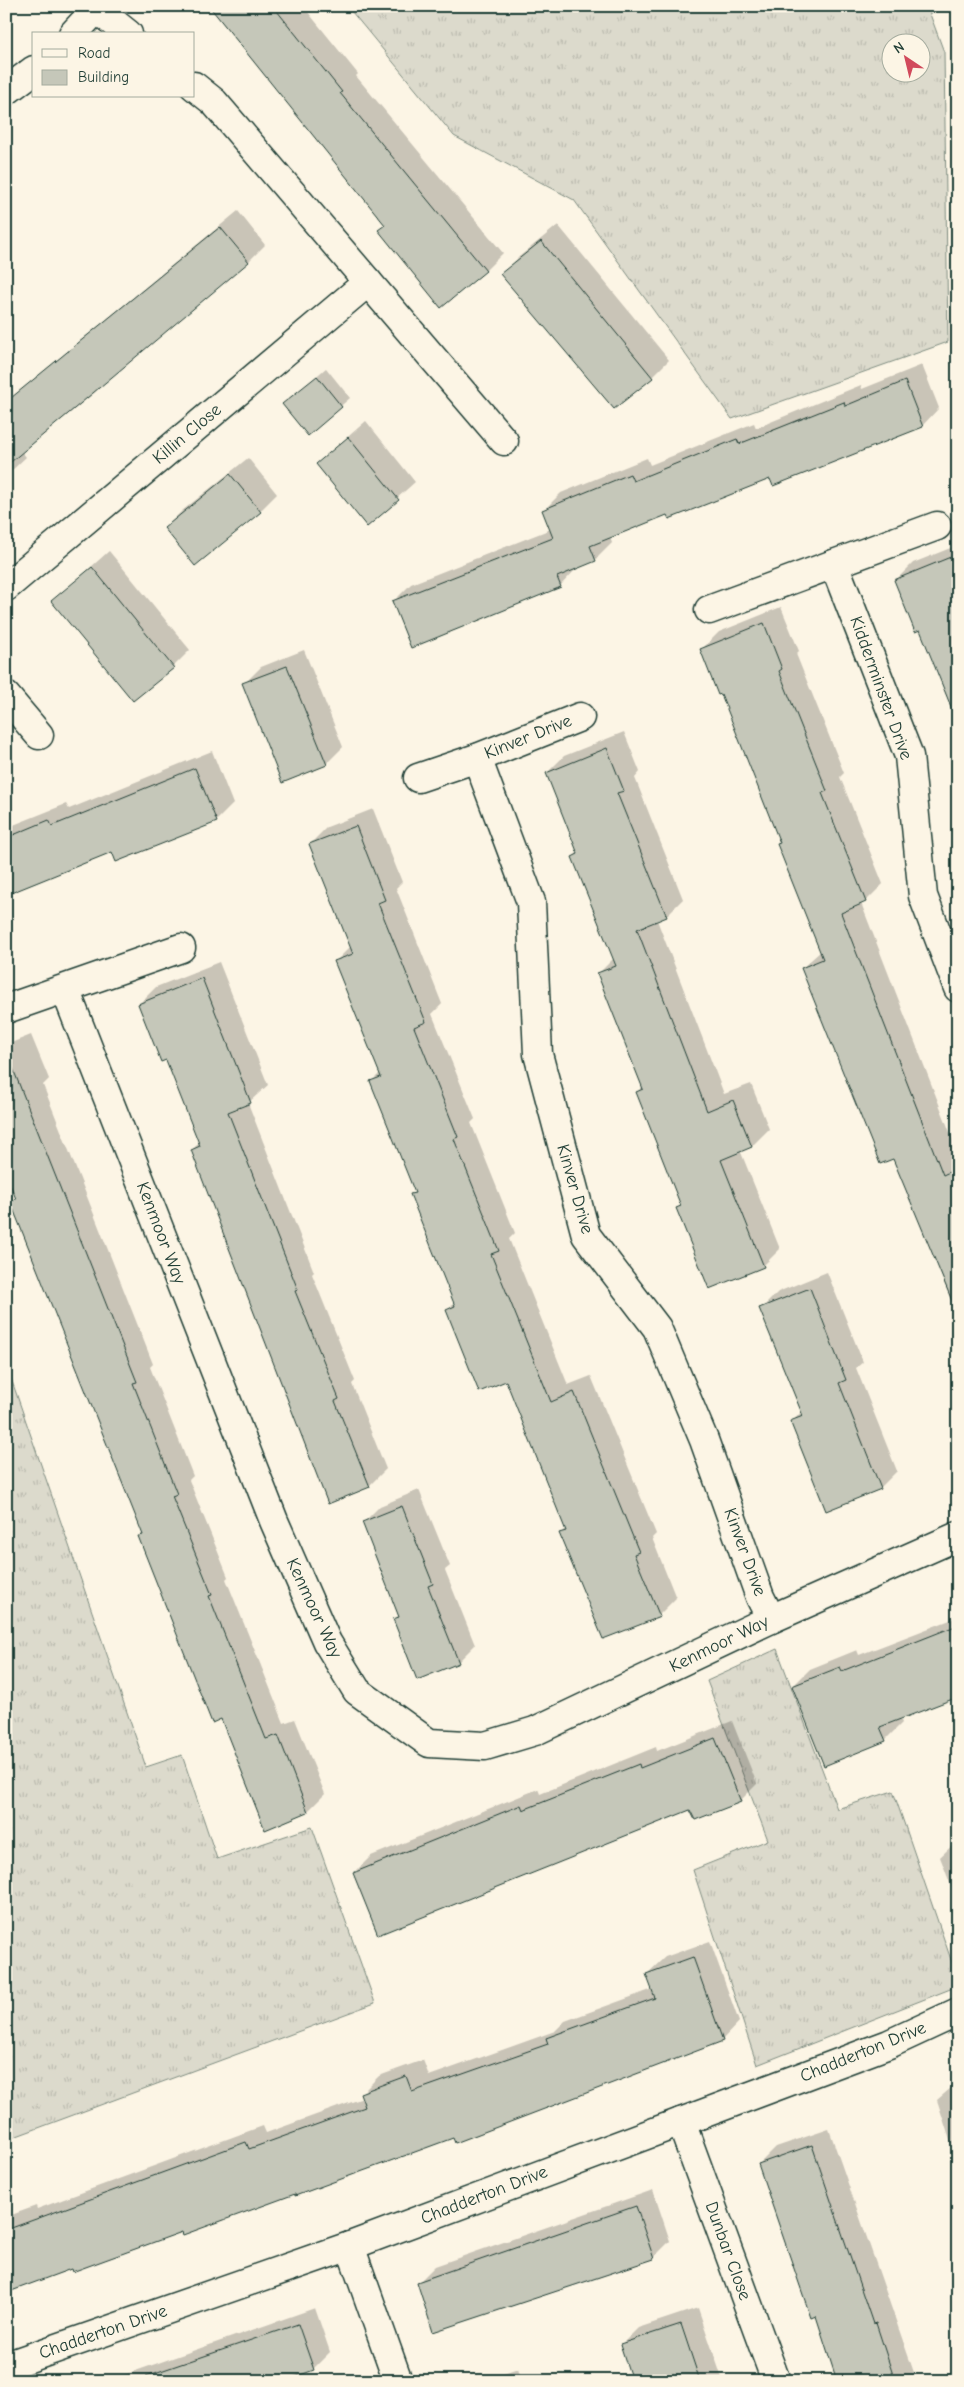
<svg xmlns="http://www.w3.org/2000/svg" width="964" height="2387" font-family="'Comic Neue',sans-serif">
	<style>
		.grass { fill: url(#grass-tufts); stroke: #7e8c80; fill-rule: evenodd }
		.shadow { fill: #0003 }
		.building { fill: #c5c7b9; stroke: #1f3d34 }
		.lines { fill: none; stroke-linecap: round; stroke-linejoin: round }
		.minor-casing { stroke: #1f3d34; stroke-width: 31 }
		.minor { stroke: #fcf5e5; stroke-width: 28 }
		.labels { text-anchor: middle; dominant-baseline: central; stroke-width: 4.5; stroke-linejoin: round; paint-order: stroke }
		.street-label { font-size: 18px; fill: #1f3d34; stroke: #fcf5e5 }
	</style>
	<defs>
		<pattern id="grass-tufts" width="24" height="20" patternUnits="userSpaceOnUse" patternTransform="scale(1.25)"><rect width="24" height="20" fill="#dcdacc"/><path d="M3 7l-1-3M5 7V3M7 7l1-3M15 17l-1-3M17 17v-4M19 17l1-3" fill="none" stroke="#bcbcb0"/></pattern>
	</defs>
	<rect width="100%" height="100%" fill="#fcf5e5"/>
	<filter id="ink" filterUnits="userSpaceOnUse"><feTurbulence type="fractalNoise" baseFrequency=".02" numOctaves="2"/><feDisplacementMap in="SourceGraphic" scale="10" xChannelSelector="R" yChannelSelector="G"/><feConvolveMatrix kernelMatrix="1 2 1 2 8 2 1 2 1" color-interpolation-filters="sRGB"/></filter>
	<g filter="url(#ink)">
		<g class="grass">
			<path d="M 347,6 L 927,6 L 944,52 L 948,342 L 732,419 L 574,200 L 454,136 ZM 892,42 L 922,42 L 922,72 L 892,72 Z"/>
			<path d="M 6,1364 L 146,1767 L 182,1755 L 217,1859 L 312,1827 L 375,2003 L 6,2140 Z"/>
			<path d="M 777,1649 L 837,1809 L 893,1791 L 958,1980 L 958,1986 L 757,2065 L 693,1870 L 768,1840 L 707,1681 Z"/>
		</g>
		<g class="shadow">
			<path d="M 209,6 L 303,6 L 358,74 L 356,76 L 503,253 L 486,270 L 441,306 L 386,224 Z"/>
			<path d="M 238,211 L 265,245 L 248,262 L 111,376 L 94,393 L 22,452 L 26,457 L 6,476 L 6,402 Z"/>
			<path d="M 558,225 L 669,360 L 652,377 L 502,274 L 519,257 Z"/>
			<path d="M 922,365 L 939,408 L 922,426 L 668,514 L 610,537 L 612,543 L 595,560 L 577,568 L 560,586 L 394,601 L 411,584 L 551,529 L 544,510 L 561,493 L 647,458 L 650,465 L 754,423 L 756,428 L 861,385 L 862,389 Z"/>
			<path d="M 326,368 L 350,398 L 308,434 L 284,404 Z"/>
			<path d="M 366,421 L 415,482 L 367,525 L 317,464 Z"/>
			<path d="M 248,458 L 277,494 L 260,511 L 165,528 L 182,511 Z"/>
			<path d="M 958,545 L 958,720 L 921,629 L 896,580 L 913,563 Z"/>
			<path d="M 109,551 L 190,650 L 173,667 L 53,601 Z"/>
			<path d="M 781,607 L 799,651 L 796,654 L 844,773 L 840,777 L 883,884 L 866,901 L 861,903 L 958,1153 L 958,1318 L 894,1157 L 802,968 L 821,951 L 778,844 L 781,842 L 721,693 L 702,649 L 719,632 Z"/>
			<path d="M 304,650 L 343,747 L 326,764 L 244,684 L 261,667 Z"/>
			<path d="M 624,732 L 640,772 L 635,778 L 683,899 L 666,916 L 657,920 L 724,1094 L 751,1084 L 769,1129 L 752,1146 L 740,1150 L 780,1249 L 763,1266 L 677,1208 L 682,1204 L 637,1092 L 643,1086 L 598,974 L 614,958 L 573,857 L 578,852 L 547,773 L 564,756 Z"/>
			<path d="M 212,751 L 233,804 L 216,821 L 112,850 L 6,892 L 6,828 L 66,804 L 69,809 Z"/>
			<path d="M 373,809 L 402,882 L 396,888 L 442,1004 L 432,1014 L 475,1119 L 471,1123 L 515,1233 L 509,1239 L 568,1385 L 591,1376 L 656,1534 L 652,1538 L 676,1598 L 659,1615 L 561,1533 L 566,1528 L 507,1380 L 448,1310 L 455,1302 L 412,1195 L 415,1191 L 371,1082 L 380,1073 L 335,962 L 351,946 L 310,844 L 327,827 Z"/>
			<path d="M 219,962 L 268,1085 L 248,1103 L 314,1272 L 312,1274 L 355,1381 L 352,1384 L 386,1469 L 369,1486 L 192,1150 L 200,1142 L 166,1058 L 139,1004 L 156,987 Z"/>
			<path d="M 31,1035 L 49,1079 L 43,1085 L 153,1364 L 150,1367 L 193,1476 L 189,1480 L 228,1577 L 226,1579 L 284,1723 L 295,1719 L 325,1794 L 308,1811 L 266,1828 L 221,1718 L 139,1537 L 143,1533 L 12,1202 L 17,1197 L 6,1171 L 6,1045 Z"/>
			<path d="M 827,1272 L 863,1362 L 856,1368 L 897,1471 L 880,1488 L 792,1422 L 802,1411 L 761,1309 L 778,1292 Z"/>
			<path d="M 419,1490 L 450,1566 L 445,1570 L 475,1645 L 458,1662 L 394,1620 L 400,1614 L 363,1523 L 380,1506 Z"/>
			<path d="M 958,1617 L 958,1695 L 900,1718 L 902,1723 L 885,1740 L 793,1686 L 810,1669 L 857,1650 L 859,1655 Z"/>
			<path d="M 732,1721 L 757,1784 L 740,1801 L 354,1873 L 371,1856 L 538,1789 L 540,1794 L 656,1747 L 657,1751 Z"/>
			<path d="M 958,1840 L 958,1904 L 940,1857 Z"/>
			<path d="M 710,1941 L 739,2022 L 722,2040 L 296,2192 L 6,2291 L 6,2217 L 36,2206 L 37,2209 L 263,2126 L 266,2133 L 363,2098 L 362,2093 L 379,2076 L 423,2060 L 429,2076 L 555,2031 L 565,2021 L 653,1989 L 647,1974 L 665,1957 Z"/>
			<path d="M 958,2082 L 958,2152 L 954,2153 L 937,2100 Z"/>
			<path d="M 829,2129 L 917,2381 L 839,2381 L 816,2315 L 759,2164 L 776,2147 Z"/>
			<path d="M 653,2190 L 670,2241 L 653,2258 L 418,2283 L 435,2266 Z"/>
			<path d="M 315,2308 L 330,2352 L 313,2369 L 282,2381 L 107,2381 Z"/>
			<path d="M 698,2308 L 723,2381 L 634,2381 L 621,2345 L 638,2328 Z"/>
			<path d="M 518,2369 L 522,2381 L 483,2381 Z"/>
		</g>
		<g class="building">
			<path d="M 209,6 L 273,6 L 342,92 L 340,93 L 486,271 L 441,308 L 378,230 L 385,225 Z"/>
			<path d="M 220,227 L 249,262 L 6,466 L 6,402 Z"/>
			<path d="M 541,241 L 653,378 L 614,409 L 500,274 Z"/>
			<path d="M 317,376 L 342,407 L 308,436 L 282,404 Z"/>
			<path d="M 905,381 L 923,427 L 773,486 L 770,479 L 669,519 L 667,515 L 590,546 L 596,561 L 557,577 L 561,587 L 411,648 L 392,601 L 553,538 L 542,510 L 630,474 L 633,481 L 737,439 L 739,444 L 844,402 L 845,406 Z"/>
			<path d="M 348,437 L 399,500 L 367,527 L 316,464 Z"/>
			<path d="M 230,474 L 261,512 L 195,566 L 164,528 Z"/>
			<path d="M 958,554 L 958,719 L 956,719 L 920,630 L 915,632 L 894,580 Z"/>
			<path d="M 92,567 L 174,668 L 133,701 L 51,601 Z"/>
			<path d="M 764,623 L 782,669 L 779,671 L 827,791 L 822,793 L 866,902 L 841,913 L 943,1175 L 958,1168 L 958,1315 L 893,1159 L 880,1164 L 801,968 L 823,959 L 777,844 L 780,843 L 721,694 L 718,695 L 700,649 Z"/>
			<path d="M 287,666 L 327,765 L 282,783 L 242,683 Z"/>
			<path d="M 607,748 L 624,791 L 617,793 L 667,917 L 637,929 L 707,1111 L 733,1100 L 752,1147 L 721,1160 L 764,1267 L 709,1289 L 676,1208 L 681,1206 L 636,1092 L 643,1089 L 597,973 L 616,966 L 572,857 L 578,854 L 546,773 Z"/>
			<path d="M 195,768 L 217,822 L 116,862 L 112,852 L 6,895 L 6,838 L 49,820 L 52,826 Z"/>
			<path d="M 356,826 L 385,900 L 378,903 L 426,1022 L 414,1027 L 458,1137 L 454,1139 L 499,1251 L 491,1254 L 551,1402 L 574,1392 L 639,1552 L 634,1554 L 660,1617 L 603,1639 L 559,1533 L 566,1531 L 506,1381 L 479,1392 L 446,1310 L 455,1306 L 410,1194 L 415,1193 L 370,1081 L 381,1077 L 334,961 L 353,954 L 309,844 Z"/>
			<path d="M 202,978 L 251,1103 L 228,1112 L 298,1290 L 295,1291 L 339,1399 L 335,1401 L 370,1487 L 328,1504 L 191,1150 L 200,1146 L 166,1060 L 161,1062 L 138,1004 Z"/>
			<path d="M 8,1056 L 137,1382 L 133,1383 L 177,1494 L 172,1496 L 212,1595 L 209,1596 L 266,1739 L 278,1735 L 308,1812 L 265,1830 L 221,1719 L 212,1723 L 138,1536 L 143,1535 L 10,1201 L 16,1199 L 6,1174 L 6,1057 Z"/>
			<path d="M 810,1288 L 846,1380 L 839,1383 L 881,1489 L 826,1511 L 790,1421 L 803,1416 L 759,1308 Z"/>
			<path d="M 402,1506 L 433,1584 L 428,1586 L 459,1663 L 417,1680 L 393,1619 L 399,1617 L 362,1522 Z"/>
			<path d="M 958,1625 L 958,1697 L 880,1727 L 886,1741 L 824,1766 L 792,1686 L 840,1667 L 842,1671 Z"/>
			<path d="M 715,1738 L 741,1802 L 695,1820 L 690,1810 L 378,1935 L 353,1873 L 521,1805 L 523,1810 L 639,1764 L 640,1768 Z"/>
			<path d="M 693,1957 L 723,2041 L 455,2143 L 453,2138 L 295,2196 L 295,2194 L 183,2235 L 182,2232 L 72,2272 L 71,2269 L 6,2293 L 6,2230 L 246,2142 L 249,2149 L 365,2107 L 360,2093 L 406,2076 L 412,2092 L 548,2044 L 546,2038 L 655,1998 L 646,1974 Z"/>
			<path d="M 812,2145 L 873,2324 L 876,2323 L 895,2381 L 837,2381 L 816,2316 L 811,2318 L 758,2164 Z"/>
			<path d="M 636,2206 L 654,2259 L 433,2332 L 417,2282 Z"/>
			<path d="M 298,2324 L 314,2370 L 284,2381 L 147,2381 L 146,2376 Z"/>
			<path d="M 681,2324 L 700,2381 L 632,2381 L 620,2344 Z"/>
		</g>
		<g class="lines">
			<g class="minor-casing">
				<g id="minor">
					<path d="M 98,10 L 128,34"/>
					<path d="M 73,34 L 99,6"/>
					<path d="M 194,86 L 214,102 L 504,441"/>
					<path d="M 6,91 L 34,70"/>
					<path d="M 834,564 L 909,756 L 923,896 L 958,988"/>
					<path d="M 6,587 L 368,282"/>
					<path d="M 709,610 L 937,526"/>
					<path d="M 6,696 L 39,735"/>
					<path d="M 477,758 L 531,902 L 538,1054 L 586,1235 L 657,1328 L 704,1440 L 760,1597 L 771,1619"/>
					<path d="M 418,778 L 477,758 L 580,717"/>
					<path d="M 65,989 L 274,1521 L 327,1642 L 357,1691 L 429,1743 L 485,1746 L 535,1731 L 771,1619 L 958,1536"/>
					<path d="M 6,1009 L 181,948"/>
					<path d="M 681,2122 L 776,2381"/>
					<path d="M 350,2246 L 398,2381"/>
					<path d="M 6,2366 L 350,2246 L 889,2044 L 958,2012"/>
				</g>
			</g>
			<use href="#minor" class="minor"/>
		</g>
	</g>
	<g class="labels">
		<g class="street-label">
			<text transform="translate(187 434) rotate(-40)">Killin Close</text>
			<text transform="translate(881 688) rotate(70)">Kidderminster Drive</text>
			<text transform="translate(528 737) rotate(-22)">Kinver Drive</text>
			<text transform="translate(575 1189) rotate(74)">Kinver Drive</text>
			<text transform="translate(161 1233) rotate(69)">Kenmoor Way</text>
			<text transform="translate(745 1552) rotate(70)">Kinver Drive</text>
			<text transform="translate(314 1608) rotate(65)">Kenmoor Way</text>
			<text transform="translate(719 1644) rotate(-26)">Kenmoor Way</text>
			<text transform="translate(863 2052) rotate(-22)">Chadderton Drive</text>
			<text transform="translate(484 2195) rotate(-21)">Chadderton Drive</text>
			<text transform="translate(728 2251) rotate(70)">Dunbar Close</text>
			<text transform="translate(103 2332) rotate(-19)">Chadderton Drive</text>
		</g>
	</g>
	<rect width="964" height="2387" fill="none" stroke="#fcf5e5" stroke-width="25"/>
	<rect x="12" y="12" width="939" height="2362" fill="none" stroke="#1f3d34" stroke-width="2" filter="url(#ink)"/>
	<rect x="32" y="32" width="162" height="65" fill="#fcf5e5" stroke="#a4ab9e"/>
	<rect x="42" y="49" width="25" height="8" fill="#fcf5e5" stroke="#a4ab9e"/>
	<text x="78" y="58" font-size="15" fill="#1f3d34">Road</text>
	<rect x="42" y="70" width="25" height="15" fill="#c5c7b9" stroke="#a4ab9e"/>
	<text x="78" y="82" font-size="15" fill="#1f3d34">Building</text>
	<g transform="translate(906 58) rotate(325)"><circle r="24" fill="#fcf5e5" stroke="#a4ab9e"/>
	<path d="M0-4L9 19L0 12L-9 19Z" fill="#d1495b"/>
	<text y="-8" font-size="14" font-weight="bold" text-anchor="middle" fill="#1f3d34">N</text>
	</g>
</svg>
